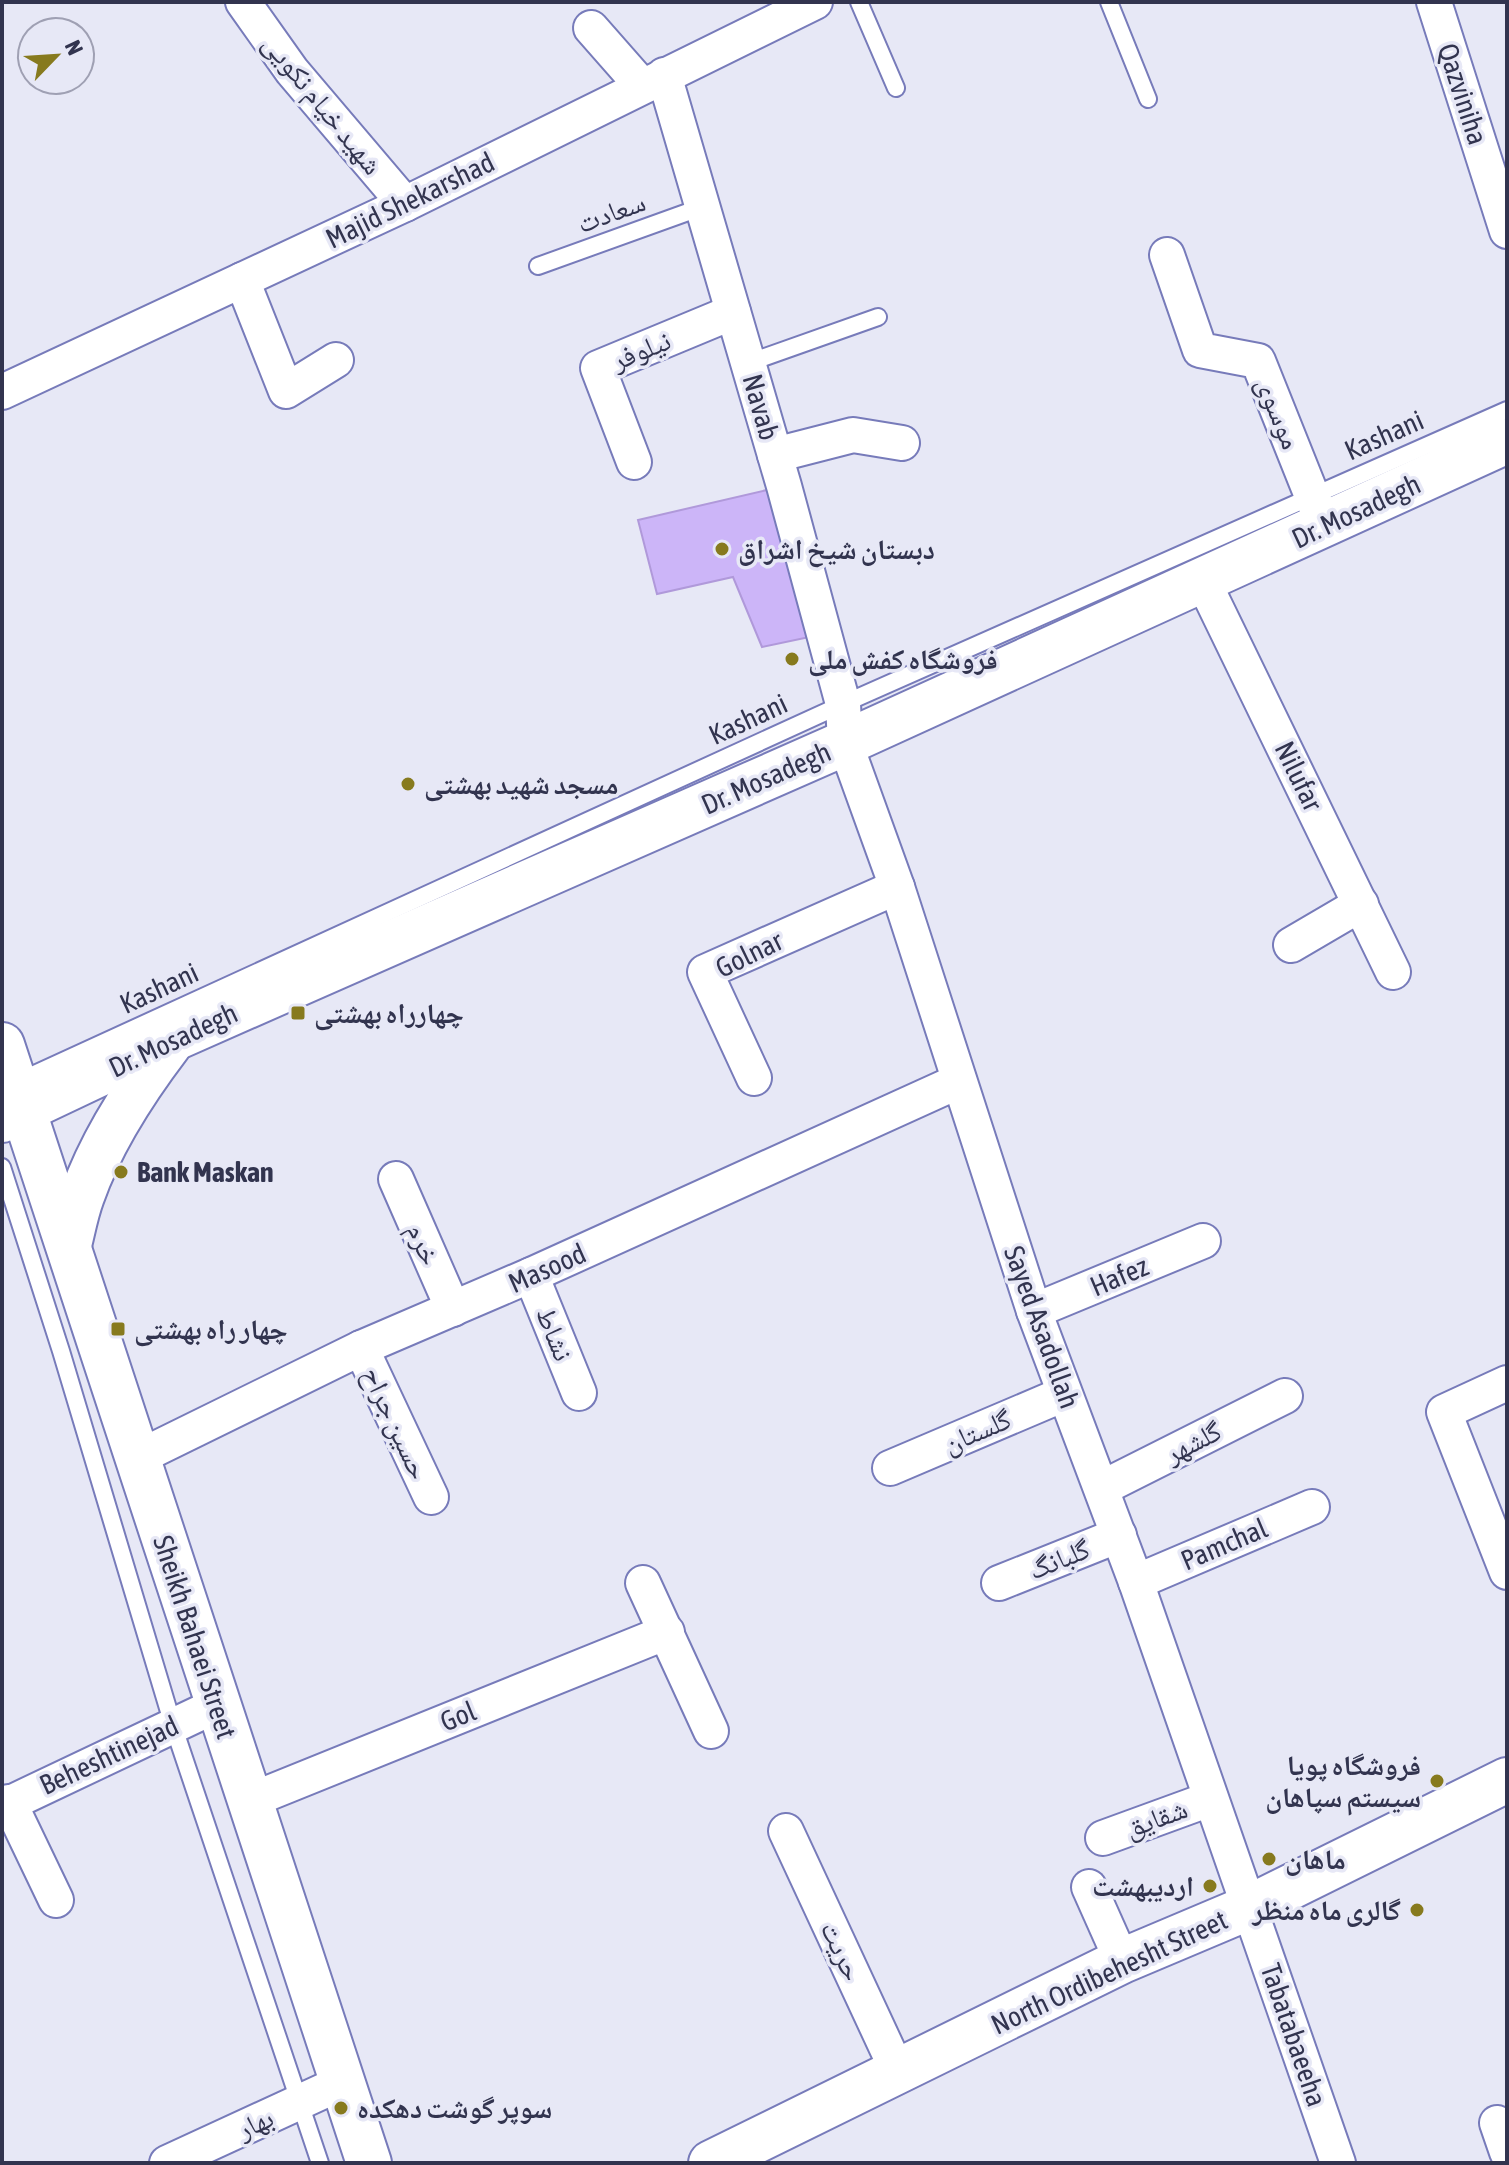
<svg xmlns="http://www.w3.org/2000/svg" width="1509" height="2165" font-family="'Asap Condensed','Noto Naskh Arabic',sans-serif">
	<style>
		.building { fill: #ccb5f8; stroke: #b099da; stroke-width: 2 }
		.lines { fill: none; stroke-linecap: round; stroke-linejoin: round }
		.lane-casing { stroke: #777bba; stroke-width: 20 }
		.street-casing { stroke: #777bba; stroke-width: 38 }
		.secondary-casing { stroke: #777bba; stroke-width: 48 }
		.lane { stroke: #fff; stroke-width: 16 }
		.street { stroke: #fff; stroke-width: 34 }
		.secondary { stroke: #fff; stroke-width: 44 }
		.poi-dot { fill: #877a1e; stroke: #e7e8f6; stroke-width: 3 }
		.labels { text-anchor: middle; dominant-baseline: central; stroke-width: 7; stroke-linejoin: round; paint-order: stroke }
		.street-label { font-size: 28px; fill: #32344f; stroke: #e7e8f6 }
		.poi-label { font-size: 28px; font-weight: bold; fill: #32344f; stroke: #e7e8f6; text-anchor: start }
	</style>
	<rect width="100%" height="100%" fill="#e7e8f6"/>
	<path class="building" d="M 784,486 L 819,635 L 762,647 L 733,577 L 657,594 L 638,520 Z"/>
	<g class="lines">
		<g class="lane-casing">
			<g id="lane">
				<path d="M 859,2 L 896,88"/>
				<path d="M 1109,2 L 1148,99"/>
				<path d="M 538,266 L 702,207"/>
				<path d="M 748,363 L 878,317"/>
				<path d="M 17,1082 L 843,704 L 1507,410"/>
				<path d="M 2,1167 L 61,1351 L 173,1725 L 320,2163"/>
			</g>
		</g>
		<g class="street-casing">
			<g id="street">
				<path d="M 243,2 L 292,71 L 405,204"/>
				<path d="M 1434,2 L 1507,231"/>
				<path d="M 591,28 L 642,86"/>
				<path d="M 664,75 L 784,486 L 843,704 L 845,743 L 897,887 L 1034,1311 L 1136,1582 L 1338,2163"/>
				<path d="M 1167,255 L 1200,350 L 1258,361 L 1324,526"/>
				<path d="M 242,280 L 286,391 L 336,360"/>
				<path d="M 2,392 L 405,204 L 815,2"/>
				<path d="M 775,455 L 853,435 L 902,443"/>
				<path d="M 634,462 L 598,368 L 733,312"/>
				<path d="M 1203,581 L 1393,972"/>
				<path d="M 1291,945 L 1361,904"/>
				<path d="M 754,1078 L 705,972 L 897,887"/>
				<path d="M 396,1179 L 453,1309"/>
				<path d="M 531,1275 L 579,1393"/>
				<path d="M 1034,1311 L 1203,1241"/>
				<path d="M 361,1348 L 431,1497"/>
				<path d="M 1507,1383 L 1444,1412 L 1507,1572"/>
				<path d="M 137,1458 L 361,1348 L 531,1275 L 959,1081"/>
				<path d="M 890,1468 L 1064,1394"/>
				<path d="M 1102,1488 L 1285,1396"/>
				<path d="M 1136,1582 L 1312,1507"/>
				<path d="M 643,1583 L 711,1731"/>
				<path d="M 999,1583 L 1119,1535"/>
				<path d="M 249,1801 L 667,1632"/>
				<path d="M 9,1802 L 56,1900"/>
				<path d="M 2,1807 L 217,1705"/>
				<path d="M 786,1831 L 898,2072"/>
				<path d="M 1103,1838 L 1210,1799"/>
				<path d="M 1089,1887 L 1122,1961"/>
				<path d="M 1497,2123 L 1507,2152"/>
				<path d="M 167,2163 L 343,2082"/>
			</g>
		</g>
		<g class="secondary-casing">
			<g id="secondary">
				<path d="M 2,1045 L 369,2163"/>
				<path d="M 2,1120 L 175,1038 L 845,743 L 1507,441"/>
				<path d="M 69,1245 C 73,1229 76,1212 82,1196 C 101,1142 134,1091 169,1045"/>
				<path d="M 711,2163 L 1122,1961 L 1250,1907 L 1507,1780"/>
			</g>
		</g>
		<use href="#lane" class="lane"/>
		<use href="#street" class="street"/>
		<use href="#secondary" class="secondary"/>
	</g>
	<g class="poi-dot">
		<circle cx="722" cy="549" r="8"/>
		<circle cx="792" cy="659" r="8"/>
		<circle cx="408" cy="784" r="8"/>
		<rect x="290" y="1005" width="16" height="16" rx="4"/>
		<circle cx="121" cy="1172" r="8"/>
		<rect x="110" y="1321" width="16" height="16" rx="4"/>
		<circle cx="1437" cy="1781" r="8"/>
		<circle cx="1269" cy="1859" r="8"/>
		<circle cx="1210" cy="1886" r="8"/>
		<circle cx="1417" cy="1910" r="8"/>
		<circle cx="341" cy="2108" r="8"/>
	</g>
	<g class="labels">
		<g class="street-label">
			<text transform="translate(1463 94) rotate(72)">Qazviniha</text>
			<text transform="translate(323 104) rotate(51)">شهید خیام نکویی</text>
			<text transform="translate(410 200) rotate(-26)">Majid Shekarshad</text>
			<text transform="translate(611 212) rotate(-20)">سعادت</text>
			<text transform="translate(641 350) rotate(-22)">نیلوفر</text>
			<text transform="translate(761 407) rotate(74)">Navab</text>
			<text transform="translate(1279 413) rotate(68)">موسوی</text>
			<text transform="translate(1384 435) rotate(-24)">Kashani</text>
			<text transform="translate(1356 511) rotate(-25)">Dr. Mosadegh</text>
			<text transform="translate(748 719) rotate(-25)">Kashani</text>
			<text transform="translate(1299 776) rotate(64)">Nilufar</text>
			<text transform="translate(766 778) rotate(-24)">Dr. Mosadegh</text>
			<text transform="translate(749 954) rotate(-26)">Golnar</text>
			<text transform="translate(159 988) rotate(-25)">Kashani</text>
			<text transform="translate(173 1040) rotate(-25)">Dr. Mosadegh</text>
			<text transform="translate(424 1244) rotate(66)">خرم</text>
			<text transform="translate(547 1268) rotate(-24)">Masood</text>
			<text transform="translate(1119 1276) rotate(-23)">Hafez</text>
			<text transform="translate(1042 1327) rotate(70)">Sayed Asadollah</text>
			<text transform="translate(555 1334) rotate(68)">نشاط</text>
			<text transform="translate(396 1423) rotate(65)">حسین جراح</text>
			<text transform="translate(977 1431) rotate(-23)">گلستان</text>
			<text transform="translate(1193 1442) rotate(-27)">گلشهر</text>
			<text transform="translate(1224 1544) rotate(-23)">Pamchal</text>
			<text transform="translate(1059 1559) rotate(-22)">گلبانگ</text>
			<text transform="translate(195 1637) rotate(72)">Sheikh Bahaei Street</text>
			<text transform="translate(458 1716) rotate(-22)">Gol</text>
			<text transform="translate(109 1755) rotate(-25)">Beheshtinejad</text>
			<text transform="translate(1156 1818) rotate(-20)">شقایق</text>
			<text transform="translate(842 1951) rotate(65)">حریت</text>
			<text transform="translate(1109 1972) rotate(-25)">North Ordibehesht Street</text>
			<text transform="translate(1294 2035) rotate(71)">Tabatabaeeha</text>
			<text transform="translate(255 2123) rotate(-25)">بهار</text>
		</g>
		<g class="poi-label">
			<text x="738" y="549">دبستان شیخ اشراق</text>
			<text x="808" y="659">فروشگاه کفش ملی</text>
			<text x="424" y="784">مسجد شهید بهشتی</text>
			<text x="314" y="1013">چهارراه بهشتی</text>
			<text x="137" y="1172">Bank Maskan</text>
			<text x="134" y="1329">چهار راه بهشتی</text>
			<text x="1421" y="1765" text-anchor="end">فروشگاه پویا<tspan x="1421" dy="32">سیستم سپاهان</tspan></text>
			<text x="1285" y="1859">ماهان</text>
			<text x="1194" y="1886" text-anchor="end">اردیبهشت</text>
			<text x="1401" y="1910" text-anchor="end">گالری ماه منظر</text>
			<text x="357" y="2108">سوپر گوشت دهکده</text>
		</g>
	</g>
	<rect width="1509" height="2165" fill="none" stroke="#32344f" stroke-width="8"/>
	<g transform="translate(56 56) rotate(65)"><circle r="38" fill="#e7e8f6" stroke="#9fa0b3" stroke-width="2"/>
	<path d="M0-6L14 30L0 20L-14 30Z" fill="#877a1e"/>
	<text y="-12" font-size="22" font-weight="bold" text-anchor="middle" fill="#32344f">N</text>
	</g>
</svg>
